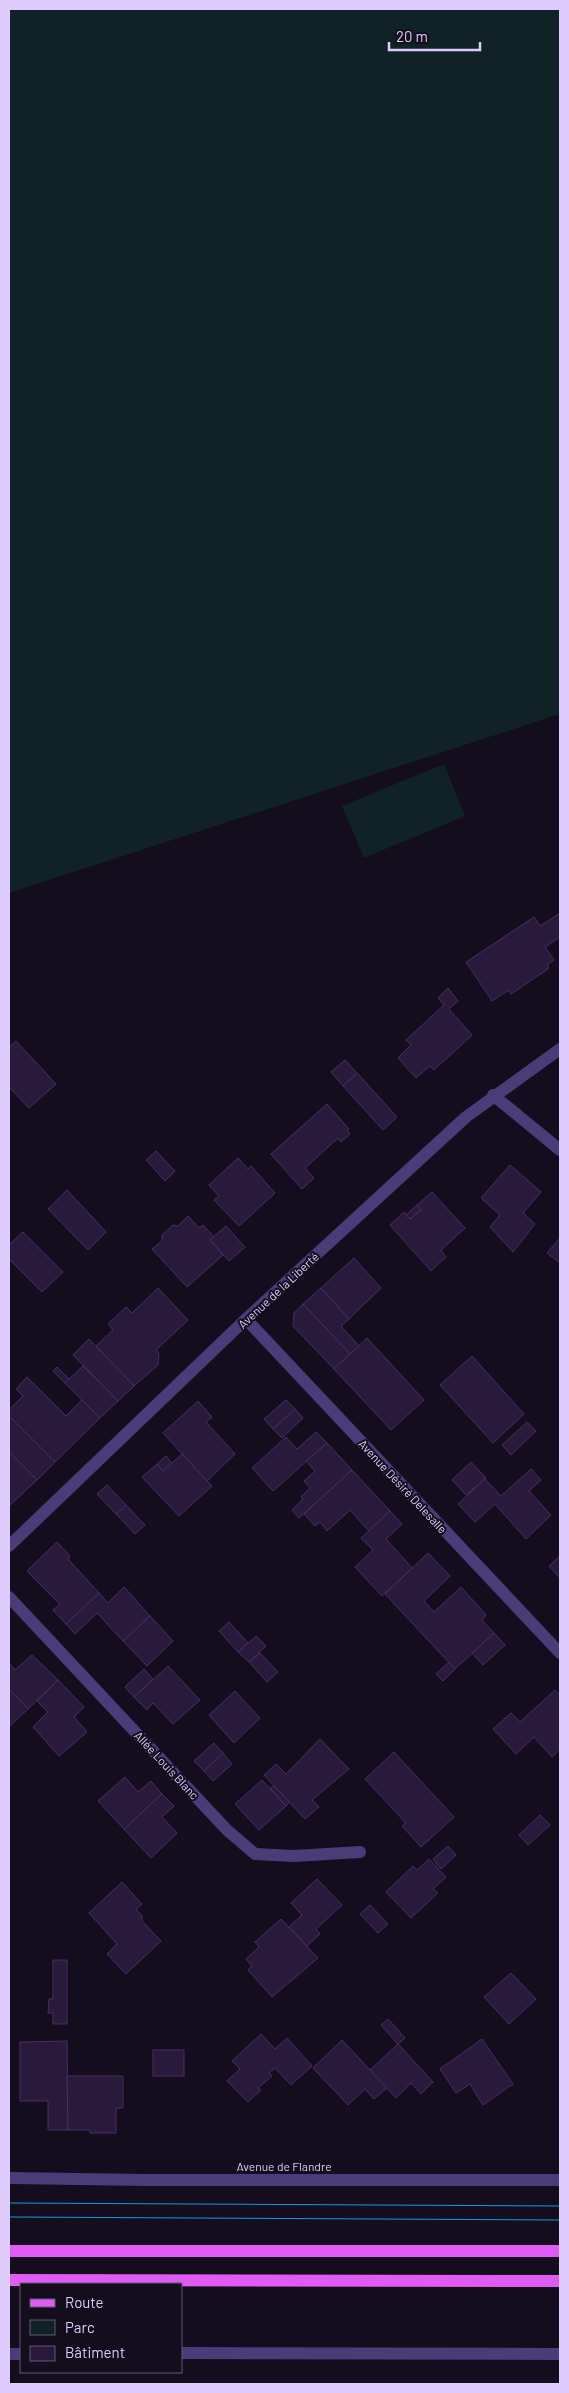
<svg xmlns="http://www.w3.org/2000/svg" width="569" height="2393" font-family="Barlow,sans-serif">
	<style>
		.green { fill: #102226 }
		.building { fill: #291a3c; stroke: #472e67 }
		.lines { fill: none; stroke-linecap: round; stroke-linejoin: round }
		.minor { stroke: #4c3b79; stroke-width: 12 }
		.tertiary { stroke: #4c3b79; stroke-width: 12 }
		.primary { stroke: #e05bf4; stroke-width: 12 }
		.tram { stroke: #0f9ce4; stroke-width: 1 }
		.labels { text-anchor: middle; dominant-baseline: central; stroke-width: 4; stroke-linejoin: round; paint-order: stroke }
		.street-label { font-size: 12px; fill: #ddccfc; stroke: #130d1d }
	</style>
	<rect width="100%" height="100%" fill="#130d1d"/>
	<g class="green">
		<path d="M 9,9 L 560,9 L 560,714 L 9,893 Z"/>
		<path d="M 444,764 L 465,816 L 364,858 L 342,806 Z"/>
	</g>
	<g class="building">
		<path d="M 560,913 L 560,937 L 545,947 L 554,960 L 548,964 L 548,969 L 511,994 L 509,990 L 492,1001 L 466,962 L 534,917 L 540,926 Z"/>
		<path d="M 448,988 L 458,1001 L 449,1009 L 472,1035 L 434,1070 L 430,1066 L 416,1078 L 398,1058 L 411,1045 L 406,1040 L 444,1005 L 438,998 Z"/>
		<path d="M 16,1041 L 56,1084 L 29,1108 L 9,1087 L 9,1047 Z"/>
		<path d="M 345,1060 L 357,1073 L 343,1086 L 331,1072 Z"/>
		<path d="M 357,1073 L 397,1117 L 383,1130 L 343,1086 Z"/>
		<path d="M 327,1104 L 349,1129 L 347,1130 L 350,1134 L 341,1142 L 338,1138 L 305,1168 L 314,1178 L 302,1189 L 271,1154 Z"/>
		<path d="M 156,1151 L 175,1171 L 165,1181 L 146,1160 Z"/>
		<path d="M 238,1158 L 248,1169 L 251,1166 L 275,1193 L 239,1226 L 214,1200 L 219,1196 L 209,1185 Z"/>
		<path d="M 510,1165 L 541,1192 L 523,1213 L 535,1224 L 513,1252 L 490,1227 L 500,1215 L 481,1198 Z"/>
		<path d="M 67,1190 L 106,1232 L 88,1250 L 48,1209 Z"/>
		<path d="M 432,1192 L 465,1228 L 441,1250 L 446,1257 L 431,1271 L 390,1225 L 404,1212 L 410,1219 L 421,1210 L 417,1205 Z"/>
		<path d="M 417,1205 L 421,1210 L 410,1219 L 406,1215 Z"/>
		<path d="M 188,1216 L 199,1228 L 203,1225 L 214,1237 L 210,1240 L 223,1255 L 187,1287 L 152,1249 L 162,1241 L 162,1235 L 173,1225 L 178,1226 Z"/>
		<path d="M 226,1226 L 245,1247 L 229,1261 L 210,1240 Z"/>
		<path d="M 23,1232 L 63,1272 L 42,1292 L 9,1259 L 9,1245 Z"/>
		<path d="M 560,1238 L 560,1263 L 547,1253 Z"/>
		<path d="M 354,1258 L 381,1288 L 349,1319 L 321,1288 Z"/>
		<path d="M 158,1288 L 188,1320 L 156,1350 L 159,1354 L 158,1365 L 134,1386 L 96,1346 L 113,1330 L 108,1324 L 126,1307 L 132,1313 Z"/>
		<path d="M 321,1288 L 349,1319 L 341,1326 L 359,1346 L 350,1354 L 303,1304 Z"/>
		<path d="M 303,1304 L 350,1354 L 334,1369 L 293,1326 L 294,1313 Z"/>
		<path d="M 367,1338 L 424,1400 L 391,1430 L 334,1369 Z"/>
		<path d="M 89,1339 L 134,1386 L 118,1401 L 73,1355 Z"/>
		<path d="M 472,1356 L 524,1414 L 493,1443 L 440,1385 Z"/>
		<path d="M 83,1366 L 118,1401 L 100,1418 L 65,1383 Z"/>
		<path d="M 57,1367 L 69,1379 L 65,1383 L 53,1371 Z"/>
		<path d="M 27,1377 L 66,1416 L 82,1400 L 100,1418 L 55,1462 L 9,1416 L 9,1410 L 23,1396 L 16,1389 Z"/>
		<path d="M 286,1400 L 295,1409 L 273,1429 L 264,1419 Z"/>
		<path d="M 198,1401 L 212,1417 L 206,1422 L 235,1454 L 207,1481 L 163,1433 Z"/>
		<path d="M 295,1409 L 303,1418 L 282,1438 L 273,1429 Z"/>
		<path d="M 9,1416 L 55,1462 L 37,1480 L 9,1452 Z"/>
		<path d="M 527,1422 L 536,1431 L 511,1455 L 502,1445 Z"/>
		<path d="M 316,1432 L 327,1443 L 273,1491 L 252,1468 L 286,1437 L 297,1449 Z"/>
		<path d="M 327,1443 L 352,1470 L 299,1518 L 292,1510 L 303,1499 L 301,1497 L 310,1488 L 304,1481 L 315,1471 L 306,1461 Z"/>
		<path d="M 9,1452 L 37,1480 L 9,1506 Z"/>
		<path d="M 182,1454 L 212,1486 L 179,1516 L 142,1477 L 157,1464 L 163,1471 Z"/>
		<path d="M 166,1456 L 172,1463 L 163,1471 L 157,1464 Z"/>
		<path d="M 471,1462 L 486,1478 L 466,1495 L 452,1480 Z"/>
		<path d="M 531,1469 L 541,1480 L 529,1491 L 551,1515 L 526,1539 L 495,1504 L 475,1522 L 458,1504 L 485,1479 L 501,1496 Z"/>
		<path d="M 352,1470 L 390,1511 L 369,1531 L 350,1510 L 327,1531 L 320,1522 L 315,1526 L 304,1514 Z"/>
		<path d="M 107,1485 L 126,1505 L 116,1514 L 97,1494 Z"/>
		<path d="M 126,1505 L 145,1525 L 135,1534 L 116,1514 Z"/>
		<path d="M 390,1511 L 402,1524 L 386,1539 L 412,1568 L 382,1596 L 355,1567 L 373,1550 L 361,1538 Z"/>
		<path d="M 57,1542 L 70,1556 L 68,1559 L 99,1593 L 66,1624 L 53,1610 L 60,1604 L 27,1571 Z"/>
		<path d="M 428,1553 L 450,1576 L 424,1601 L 434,1612 L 461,1587 L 486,1615 L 482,1620 L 494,1633 L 455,1669 L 385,1594 Z"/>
		<path d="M 560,1556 L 560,1578 L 549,1566 Z"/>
		<path d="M 124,1587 L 150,1616 L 123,1641 L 97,1613 L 75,1634 L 66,1624 L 99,1593 L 108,1603 Z"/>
		<path d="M 150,1616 L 173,1641 L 147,1666 L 123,1641 Z"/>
		<path d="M 229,1622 L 248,1643 L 238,1652 L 219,1631 Z"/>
		<path d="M 494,1633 L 505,1645 L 483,1665 L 472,1653 Z"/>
		<path d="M 256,1636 L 266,1646 L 249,1662 L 238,1652 Z"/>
		<path d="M 260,1653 L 278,1672 L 267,1682 L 249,1662 Z"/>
		<path d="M 32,1655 L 58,1680 L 28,1709 L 9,1689 L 9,1663 L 15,1670 Z"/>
		<path d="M 449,1662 L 455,1669 L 443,1681 L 436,1674 Z"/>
		<path d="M 168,1666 L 200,1700 L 173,1724 L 153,1703 L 147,1710 L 134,1697 Z"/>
		<path d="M 144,1669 L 153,1679 L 134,1697 L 125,1687 Z"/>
		<path d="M 58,1680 L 84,1707 L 74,1717 L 87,1732 L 59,1756 L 33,1727 L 48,1712 L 37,1701 Z"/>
		<path d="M 9,1689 L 28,1709 L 9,1727 Z"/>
		<path d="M 555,1690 L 560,1695 L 560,1749 L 552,1757 L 534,1737 L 516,1754 L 493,1729 L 511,1713 L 520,1722 Z"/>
		<path d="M 235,1691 L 260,1718 L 234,1743 L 209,1715 Z"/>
		<path d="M 320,1739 L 349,1769 L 312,1800 L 319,1807 L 305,1819 L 264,1775 L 276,1764 L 286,1774 Z"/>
		<path d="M 214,1743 L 223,1753 L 204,1771 L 194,1761 Z"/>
		<path d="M 394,1752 L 454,1817 L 421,1847 L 402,1826 L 406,1823 L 365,1779 Z"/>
		<path d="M 223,1753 L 232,1764 L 213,1781 L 204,1771 Z"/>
		<path d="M 125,1777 L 138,1792 L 151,1781 L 162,1794 L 124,1829 L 98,1801 Z"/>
		<path d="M 262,1780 L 286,1806 L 259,1830 L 235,1804 Z"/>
		<path d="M 274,1786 L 289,1802 L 286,1806 L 270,1788 Z"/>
		<path d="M 162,1794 L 174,1806 L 162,1817 L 177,1833 L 151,1858 L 124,1829 Z"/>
		<path d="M 540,1815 L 550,1825 L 528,1845 L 519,1835 Z"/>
		<path d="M 448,1846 L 456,1855 L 441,1869 L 433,1859 Z"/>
		<path d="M 429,1859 L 446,1877 L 433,1889 L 438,1893 L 411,1918 L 386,1892 L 413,1866 L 417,1870 Z"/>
		<path d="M 317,1879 L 342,1905 L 316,1929 L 320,1934 L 307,1946 L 289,1927 L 302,1915 L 291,1903 Z"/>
		<path d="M 122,1882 L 142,1904 L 136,1909 L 142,1916 L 142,1921 L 161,1941 L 126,1974 L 107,1954 L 117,1944 L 89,1913 Z"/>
		<path d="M 370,1905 L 388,1924 L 378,1933 L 360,1914 Z"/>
		<path d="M 281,1919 L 318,1958 L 272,1997 L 248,1970 L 252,1966 L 246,1959 L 259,1947 L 255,1942 Z"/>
		<path d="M 53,1960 L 67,1960 L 67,2024 L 53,2024 L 53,2013 L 48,2013 L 49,1999 L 53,1999 Z"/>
		<path d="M 511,1973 L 536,1999 L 509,2024 L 484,1997 Z"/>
		<path d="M 388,2019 L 405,2038 L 398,2044 L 381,2025 Z"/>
		<path d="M 261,2034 L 275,2049 L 287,2038 L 312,2066 L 291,2085 L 275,2068 L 269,2073 L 272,2076 L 258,2088 L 261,2090 L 248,2102 L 227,2081 L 240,2069 L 232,2061 Z"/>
		<path d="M 482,2039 L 513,2084 L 483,2105 L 470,2084 L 456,2093 L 440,2069 Z"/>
		<path d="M 342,2040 L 387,2088 L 374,2099 L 365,2089 L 348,2105 L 313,2068 Z"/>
		<path d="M 67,2041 L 68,2130 L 48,2130 L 48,2101 L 20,2101 L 20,2042 Z"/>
		<path d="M 398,2044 L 433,2082 L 421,2094 L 411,2083 L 396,2098 L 370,2070 Z"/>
		<rect x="153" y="2050" width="31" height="26"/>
		<path d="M 67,2076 L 123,2076 L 123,2108 L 116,2108 L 116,2133 L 90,2133 L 90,2130 L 68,2130 Z"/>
	</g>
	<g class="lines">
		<g class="minor">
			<path d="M 493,1095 L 560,1150"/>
			<path d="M 246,1319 L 560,1653"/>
			<path d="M 9,1546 L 246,1319 L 466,1117 L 560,1049"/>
			<path d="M 9,1597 L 227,1830 L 255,1854 L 294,1856 L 360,1852"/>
		</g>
		<g class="tertiary">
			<path d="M 9,2178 L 146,2180 L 560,2180"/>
			<path d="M 181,2353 L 560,2354"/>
			<path d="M 9,2354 L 21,2354"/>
		</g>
		<g class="primary">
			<path d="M 9,2251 L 560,2251"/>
			<path d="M 9,2280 L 560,2281"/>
		</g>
		<g class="tram">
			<path d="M 9,2203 L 560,2206"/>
			<path d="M 9,2217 L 560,2220"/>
		</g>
	</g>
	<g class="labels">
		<g class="street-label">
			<text transform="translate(278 1290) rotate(-43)">Avenue de la Liberté</text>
			<text transform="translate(403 1486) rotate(47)">Avenue Désiré Delesalle</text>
			<text transform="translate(167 1765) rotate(47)">Allée Louis Blanc</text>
			<text x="284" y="2166">Avenue de Flandre</text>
		</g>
	</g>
	<rect width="569" height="2393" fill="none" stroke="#ddccfc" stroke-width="20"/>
	<rect x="20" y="2283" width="162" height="90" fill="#130d1d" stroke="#645976"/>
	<rect x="30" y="2299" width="25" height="8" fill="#e05bf4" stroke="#645976"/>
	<text x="65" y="2308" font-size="15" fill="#ddccfc">Route</text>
	<rect x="30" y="2320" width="25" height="15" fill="#102226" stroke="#645976"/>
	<text x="65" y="2333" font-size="15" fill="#ddccfc">Parc</text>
	<rect x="30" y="2346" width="25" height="15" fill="#291a3c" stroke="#645976"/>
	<text x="65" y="2358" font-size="15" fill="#ddccfc">Bâtiment</text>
	<path d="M389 42v8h91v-8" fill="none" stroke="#ddccfc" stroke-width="2.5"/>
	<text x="396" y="42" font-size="15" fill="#ddccfc" stroke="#130d1d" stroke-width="4" paint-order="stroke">20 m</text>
</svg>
